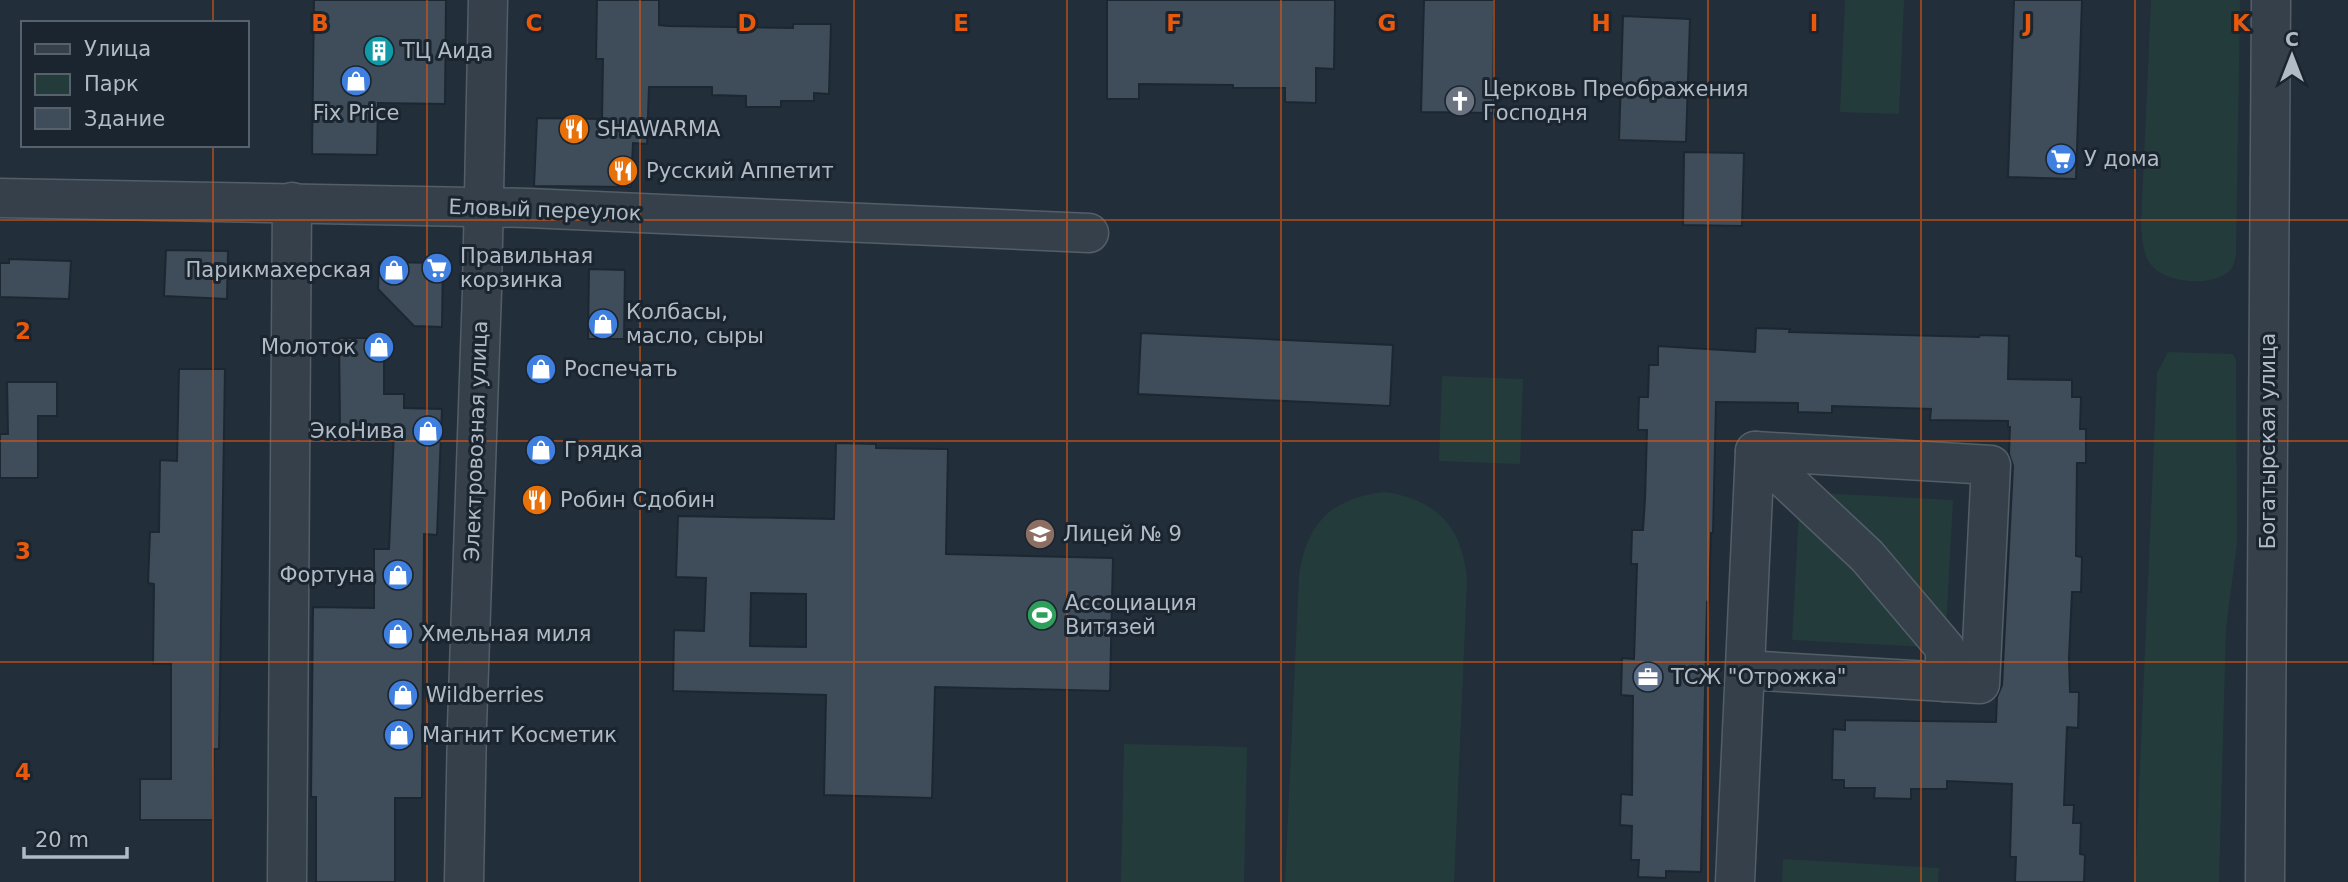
<svg xmlns="http://www.w3.org/2000/svg" width="2348" height="882" font-family="'DejaVu Sans',sans-serif">
	<style>
		.green { fill: #243b3b }
		.building { fill: #3e4d59; stroke: #1d2731; stroke-width: 2; fill-rule: evenodd }
		.lines { fill: none; stroke-linecap: round; stroke-linejoin: round }
		.minor-casing { stroke: #535e68; stroke-width: 41 }
		.minor { stroke: #35404a; stroke-width: 38 }
		.grid { fill: none; stroke: #e8590c; stroke-width: 2; stroke-opacity: 0.55 }
		.labels { text-anchor: middle; dominant-baseline: central; stroke-width: 6; stroke-linejoin: round; paint-order: stroke }
		.poi-label { font-size: 21px; fill: #b0bbc6; stroke: #1b252f; text-anchor: start }
		.street-label { font-size: 21px; fill: #b0bbc6; stroke: #1b252f }
		.grid-label { font-size: 23px; text-anchor: middle; font-weight: bold; fill: #e8590c; stroke: #1b252f; stroke-width: 6; stroke-linejoin: round; paint-order: stroke }
	</style>
	<rect width="100%" height="100%" fill="#222e3a"/>
	<g class="green">
		<path d="M 1845,0 L 1904,0 L 1899,114 L 1840,112 Z"/>
		<path d="M 2151,0 L 2240,0 L 2236,255 C 2235,258 2235,262 2233,266 C 2221,288 2168,284 2153,267 C 2142,255 2143,240 2141,225 Z"/>
		<path d="M 2168,352 L 2233,354 L 2236,360 L 2237,544 L 2226,628 L 2219,882 L 2135,882 L 2157,373 Z"/>
		<path d="M 1442,376 L 1523,379 L 1520,464 L 1439,461 Z"/>
		<path d="M 1385,492 C 1438,500 1463,528 1467,581 L 1454,882 L 1285,882 L 1299,575 C 1307,522 1332,498 1385,492 Z"/>
		<path d="M 1800,492 L 1953,500 L 1945,648 L 1792,640 Z"/>
		<path d="M 1124,744 L 1247,747 L 1244,882 L 1121,882 Z"/>
		<path d="M 1783,859 L 1939,868 L 1938,882 L 1782,882 Z"/>
	</g>
	<g class="building">
		<path d="M 314,0 L 446,0 L 445,104 L 378,103 L 377,155 L 312,154 Z"/>
		<path d="M 597,0 L 659,0 L 659,25 L 668,26 L 793,28 L 793,24 L 831,24 L 829,94 L 814,93 L 814,101 L 781,101 L 781,107 L 746,107 L 746,96 L 712,95 L 712,87 L 649,87 L 647,144 L 633,143 L 631,187 L 534,186 L 537,118 L 602,119 L 603,59 L 596,59 Z"/>
		<path d="M 1107,0 L 1335,0 L 1334,69 L 1316,68 L 1316,103 L 1285,102 L 1285,88 L 1233,88 L 1233,85 L 1139,84 L 1139,99 L 1107,99 Z"/>
		<path d="M 1424,0 L 1494,0 L 1493,113 L 1421,112 Z"/>
		<path d="M 2014,0 L 2082,0 L 2076,179 L 2008,177 Z"/>
		<path d="M 1623,16 L 1690,19 L 1686,142 L 1619,140 Z"/>
		<path d="M 1684,152 L 1744,153 L 1742,226 L 1683,225 Z"/>
		<path d="M 166,250 L 228,251 L 227,299 L 164,296 Z"/>
		<path d="M 9,259 L 71,261 L 69,299 L 0,297 L 0,263 L 9,263 Z"/>
		<path d="M 379,262 L 443,263 L 442,327 L 414,326 L 378,289 Z"/>
		<path d="M 589,269 L 625,270 L 624,339 L 588,339 Z"/>
		<path d="M 1756,328 L 1790,329 L 1789,332 L 1979,337 L 1980,335 L 2009,336 L 2008,379 L 2072,380 L 2072,397 L 2081,397 L 2080,429 L 2086,429 L 2086,463 L 2077,463 L 2076,556 L 2082,557 L 2081,592 L 2072,592 L 2069,658 L 2070,692 L 2079,692 L 2078,728 L 2067,727 L 2064,805 L 2074,805 L 2073,823 L 2081,823 L 2080,854 L 2085,855 L 2084,882 L 2015,882 L 2016,857 L 2010,857 L 2012,784 L 1947,781 L 1947,789 L 1911,789 L 1911,799 L 1874,798 L 1875,788 L 1844,788 L 1844,780 L 1832,780 L 1833,729 L 1845,730 L 1845,720 L 1996,722 L 1997,697 L 2002,685 L 2013,466 L 2009,454 L 2010,427 L 2008,427 L 2008,421 L 1930,420 L 1931,409 L 1832,406 L 1832,413 L 1798,412 L 1798,403 L 1716,402 L 1713,533 L 1711,533 L 1709,603 L 1707,602 L 1701,872 L 1666,871 L 1666,878 L 1638,877 L 1639,860 L 1631,860 L 1632,826 L 1620,825 L 1621,794 L 1632,795 L 1633,696 L 1621,695 L 1622,658 L 1634,659 L 1637,564 L 1631,564 L 1632,530 L 1643,530 L 1645,499 L 1647,430 L 1638,430 L 1639,397 L 1648,397 L 1649,365 L 1658,365 L 1658,346 L 1755,352 Z"/>
		<path d="M 1141,333 L 1393,345 L 1390,406 L 1138,394 Z"/>
		<path d="M 339,338 L 384,338 L 384,394 L 404,394 L 404,408 L 442,409 L 437,535 L 424,534 L 422,798 L 395,798 L 395,882 L 316,882 L 316,797 L 311,797 L 313,607 L 374,608 L 374,549 L 389,549 L 394,431 L 340,431 Z"/>
		<path d="M 179,369 L 225,369 L 219,749 L 214,749 L 213,820 L 140,820 L 140,779 L 171,779 L 171,664 L 153,664 L 154,584 L 148,583 L 150,532 L 159,532 L 160,460 L 177,461 Z"/>
		<path d="M 7,382 L 57,382 L 57,416 L 38,416 L 38,478 L 0,478 L 0,434 L 8,434 Z"/>
		<path d="M 836,443 L 876,444 L 876,448 L 948,449 L 946,554 L 1113,558 L 1110,691 L 935,687 L 932,798 L 824,795 L 826,695 L 673,691 L 674,630 L 704,631 L 706,578 L 676,577 L 678,516 L 834,519 ZM 751,593 L 806,594 L 806,647 L 750,646 Z"/>
	</g>
	<g class="lines">
		<g class="minor-casing">
			<g id="minor">
				<path d="M 0,198 L 528,208 L 1089,233"/>
				<path d="M 1755,451 L 1867,556 L 1945,648 L 1945,682"/>
				<path d="M 287,882 L 292,202"/>
				<path d="M 464,882 L 467,726 L 482,291 L 488,0"/>
				<path d="M 1735,882 L 1755,451 L 1991,465 L 1980,684 L 1745,670"/>
				<path d="M 2265,882 L 2271,0"/>
			</g>
		</g>
		<use href="#minor" class="minor"/>
	</g>
	<path class="grid" d="M 213,0 L 213,23M 427,0 L 427,882M 640,0 L 640,882M 854,0 L 854,882M 1067,0 L 1067,882M 1281,0 L 1281,882M 1494,0 L 1494,882M 1708,0 L 1708,882M 1921,0 L 1921,882M 2135,0 L 2135,882M 213,145 L 213,882M 0,220 L 2348,220M 0,441 L 2348,441M 0,662 L 2348,662"/>
	<defs>
		<g id="building-disc" transform="scale(1.575)"><circle r="9.5" fill="#0f9aa8" stroke="#1b252f"/><path d="M-4-6H4V6H1V3H-1V6H-4ZM-2.5-4.3h1.7v1.8h-1.7ZM.8-4.3h1.7v1.8H.8ZM-2.5-1h1.7V.8h-1.7ZM.8-1h1.7V.8H.8Z" fill="#fff"/></g>
		<g id="shop-disc" transform="scale(1.575)"><circle r="9.5" fill="#3f7fe0" stroke="#1b252f"/><path d="M-5-2.5h2.3a2.7 3.5 0 0 1 5.4 0H5L5.5 6h-11ZM-1.5-2.5h3a1.5 2.3 0 0 0-3 0Z" fill="#fff"/></g>
		<g id="church-disc" transform="scale(1.575)"><circle r="9.5" fill="#6b7280" stroke="#1b252f"/><path d="M-1.2-6h2.4v3.5h3.3v2.4h-3.3V6h-2.4V-.1h-3.3v-2.4h3.3Z" fill="#fff"/></g>
		<g id="restaurant-disc" transform="scale(1.575)"><circle r="9.5" fill="#e8710a" stroke="#1b252f"/><path d="M-5-6h1v4h1v-4h1v4h1v-4h1v5L-1.5 .5V6h-2V.5L-5-1ZM5-6V6H3V1.5H1.5Q1.5-4 5-6Z" fill="#fff"/></g>
		<g id="supermarket-disc" transform="scale(1.575)"><circle r="9.5" fill="#3f7fe0" stroke="#1b252f"/><path d="M-6-5.5h2.5l.6 2H6L4.5 2H-2.5L-4.4-4H-6ZM-1.5 3.2a1.3 1.3 0 1 0 .1 0ZM3 3.2a1.3 1.3 0 1 0 .1 0Z" fill="#fff"/></g>
		<g id="school-disc" transform="scale(1.575)"><circle r="9.5" fill="#8d6e63" stroke="#1b252f"/><path d="M0-5L7-2L0 1L-7-2ZM-4 1L0 2.5L4 1V4Q0 6-4 4Z" fill="#fff"/></g>
		<g id="stadium-disc" transform="scale(1.575)"><circle r="9.5" fill="#2e9e5b" stroke="#1b252f"/><path d="M0-5a6.5 5 0 1 0 0 10a6.5 5 0 1 0 0-10ZM-3.5-1.8h7v3.6h-7Z" fill="#fff"/></g>
		<g id="office-disc" transform="scale(1.575)"><circle r="9.5" fill="#5c6f8a" stroke="#1b252f"/><path d="M-6-3h4V-5.5h4V-3h4V5H-6ZM-1-4.5V-3h2v-1.5ZM-6 0V1H6V0Z" fill="#fff"/></g>
	</defs>
	<g fill-rule="evenodd">
		<use href="#building-disc" x="379" y="51"/>
		<use href="#shop-disc" x="356" y="81"/>
		<use href="#church-disc" x="1460" y="101"/>
		<use href="#restaurant-disc" x="574" y="129"/>
		<use href="#supermarket-disc" x="2061" y="159"/>
		<use href="#restaurant-disc" x="623" y="171"/>
		<use href="#supermarket-disc" x="437" y="268"/>
		<use href="#shop-disc" x="394" y="270"/>
		<use href="#shop-disc" x="603" y="324"/>
		<use href="#shop-disc" x="379" y="347"/>
		<use href="#shop-disc" x="541" y="369"/>
		<use href="#shop-disc" x="428" y="431"/>
		<use href="#shop-disc" x="541" y="450"/>
		<use href="#restaurant-disc" x="537" y="500"/>
		<use href="#school-disc" x="1040" y="534"/>
		<use href="#shop-disc" x="398" y="575"/>
		<use href="#stadium-disc" x="1042" y="615"/>
		<use href="#shop-disc" x="398" y="634"/>
		<use href="#office-disc" x="1648" y="677"/>
		<use href="#shop-disc" x="403" y="695"/>
		<use href="#shop-disc" x="399" y="735"/>
	</g>
	<g class="labels">
		<g class="poi-label">
			<text x="402" y="51">ТЦ Аида</text>
			<text x="1483" y="89">Церковь Преображения<tspan x="1483" dy="24">Господня</tspan></text>
			<text x="356" y="113" text-anchor="middle">Fix Price</text>
			<text x="597" y="129">SHAWARMA</text>
			<text x="2084" y="159">У дома</text>
			<text x="646" y="171">Русский Аппетит</text>
			<text x="460" y="256">Правильная<tspan x="460" dy="24">корзинка</tspan></text>
			<text x="371" y="270" text-anchor="end">Парикмахерская</text>
			<text x="626" y="312">Колбасы,<tspan x="626" dy="24">масло, сыры</tspan></text>
			<text x="356" y="347" text-anchor="end">Молоток</text>
			<text x="564" y="369">Роспечать</text>
			<text x="405" y="431" text-anchor="end">ЭкоНива</text>
			<text x="564" y="450">Грядка</text>
			<text x="560" y="500">Робин Сдобин</text>
			<text x="1063" y="534">Лицей № 9</text>
			<text x="375" y="575" text-anchor="end">Фортуна</text>
			<text x="1065" y="603">Ассоциация<tspan x="1065" dy="24">Витязей</tspan></text>
			<text x="421" y="634">Хмельная миля</text>
			<text x="1671" y="677">ТСЖ "Отрожка"</text>
			<text x="426" y="695">Wildberries</text>
			<text x="422" y="735">Магнит Косметик</text>
		</g>
		<g class="street-label">
			<text transform="translate(545 210) rotate(2)">Еловый переулок</text>
			<text transform="translate(476 441) rotate(-88)">Электровозная улица</text>
			<text transform="translate(2268 441) rotate(-90)">Богатырская улица</text>
		</g>
	</g>
	<g class="grid-label">
		<text x="320" y="31">B</text>
		<text x="534" y="31">C</text>
		<text x="747" y="31">D</text>
		<text x="961" y="31">E</text>
		<text x="1174" y="31">F</text>
		<text x="1387" y="31">G</text>
		<text x="1601" y="31">H</text>
		<text x="1814" y="31">I</text>
		<text x="2028" y="31">J</text>
		<text x="2241" y="31">K</text>
		<text x="23" y="339">2</text>
		<text x="23" y="559">3</text>
		<text x="23" y="780">4</text>
	</g>
	<rect x="21" y="21" width="228" height="126" fill="#1b252f" stroke="#57616b" stroke-width="2"/>
	<rect x="35" y="44" width="35" height="10" fill="#35404a" stroke="#57616b" stroke-width="2"/>
	<text x="84" y="56" font-size="21" fill="#b0bbc6">Улица</text>
	<rect x="35" y="74" width="35" height="21" fill="#243b3b" stroke="#57616b" stroke-width="2"/>
	<text x="84" y="91" font-size="21" fill="#b0bbc6">Парк</text>
	<rect x="35" y="108" width="35" height="21" fill="#3e4d59" stroke="#57616b" stroke-width="2"/>
	<text x="84" y="126" font-size="21" fill="#b0bbc6">Здание</text>
	<g transform="translate(2292 56)" stroke="#1b252f" stroke-width="5" paint-order="stroke">
	<path d="M0-5L12 26L0 18L-12 26Z" fill="#b0bbc6"/>
	<text y="-10" font-size="19" font-weight="bold" text-anchor="middle" fill="#b0bbc6">С</text>
	</g>
	<path d="M24 847v10h103v-10" fill="none" stroke="#b0bbc6" stroke-width="3.5"/>
	<text x="35" y="847" font-size="21" fill="#b0bbc6" stroke="#1b252f" stroke-width="5" paint-order="stroke">20 m</text>
</svg>
